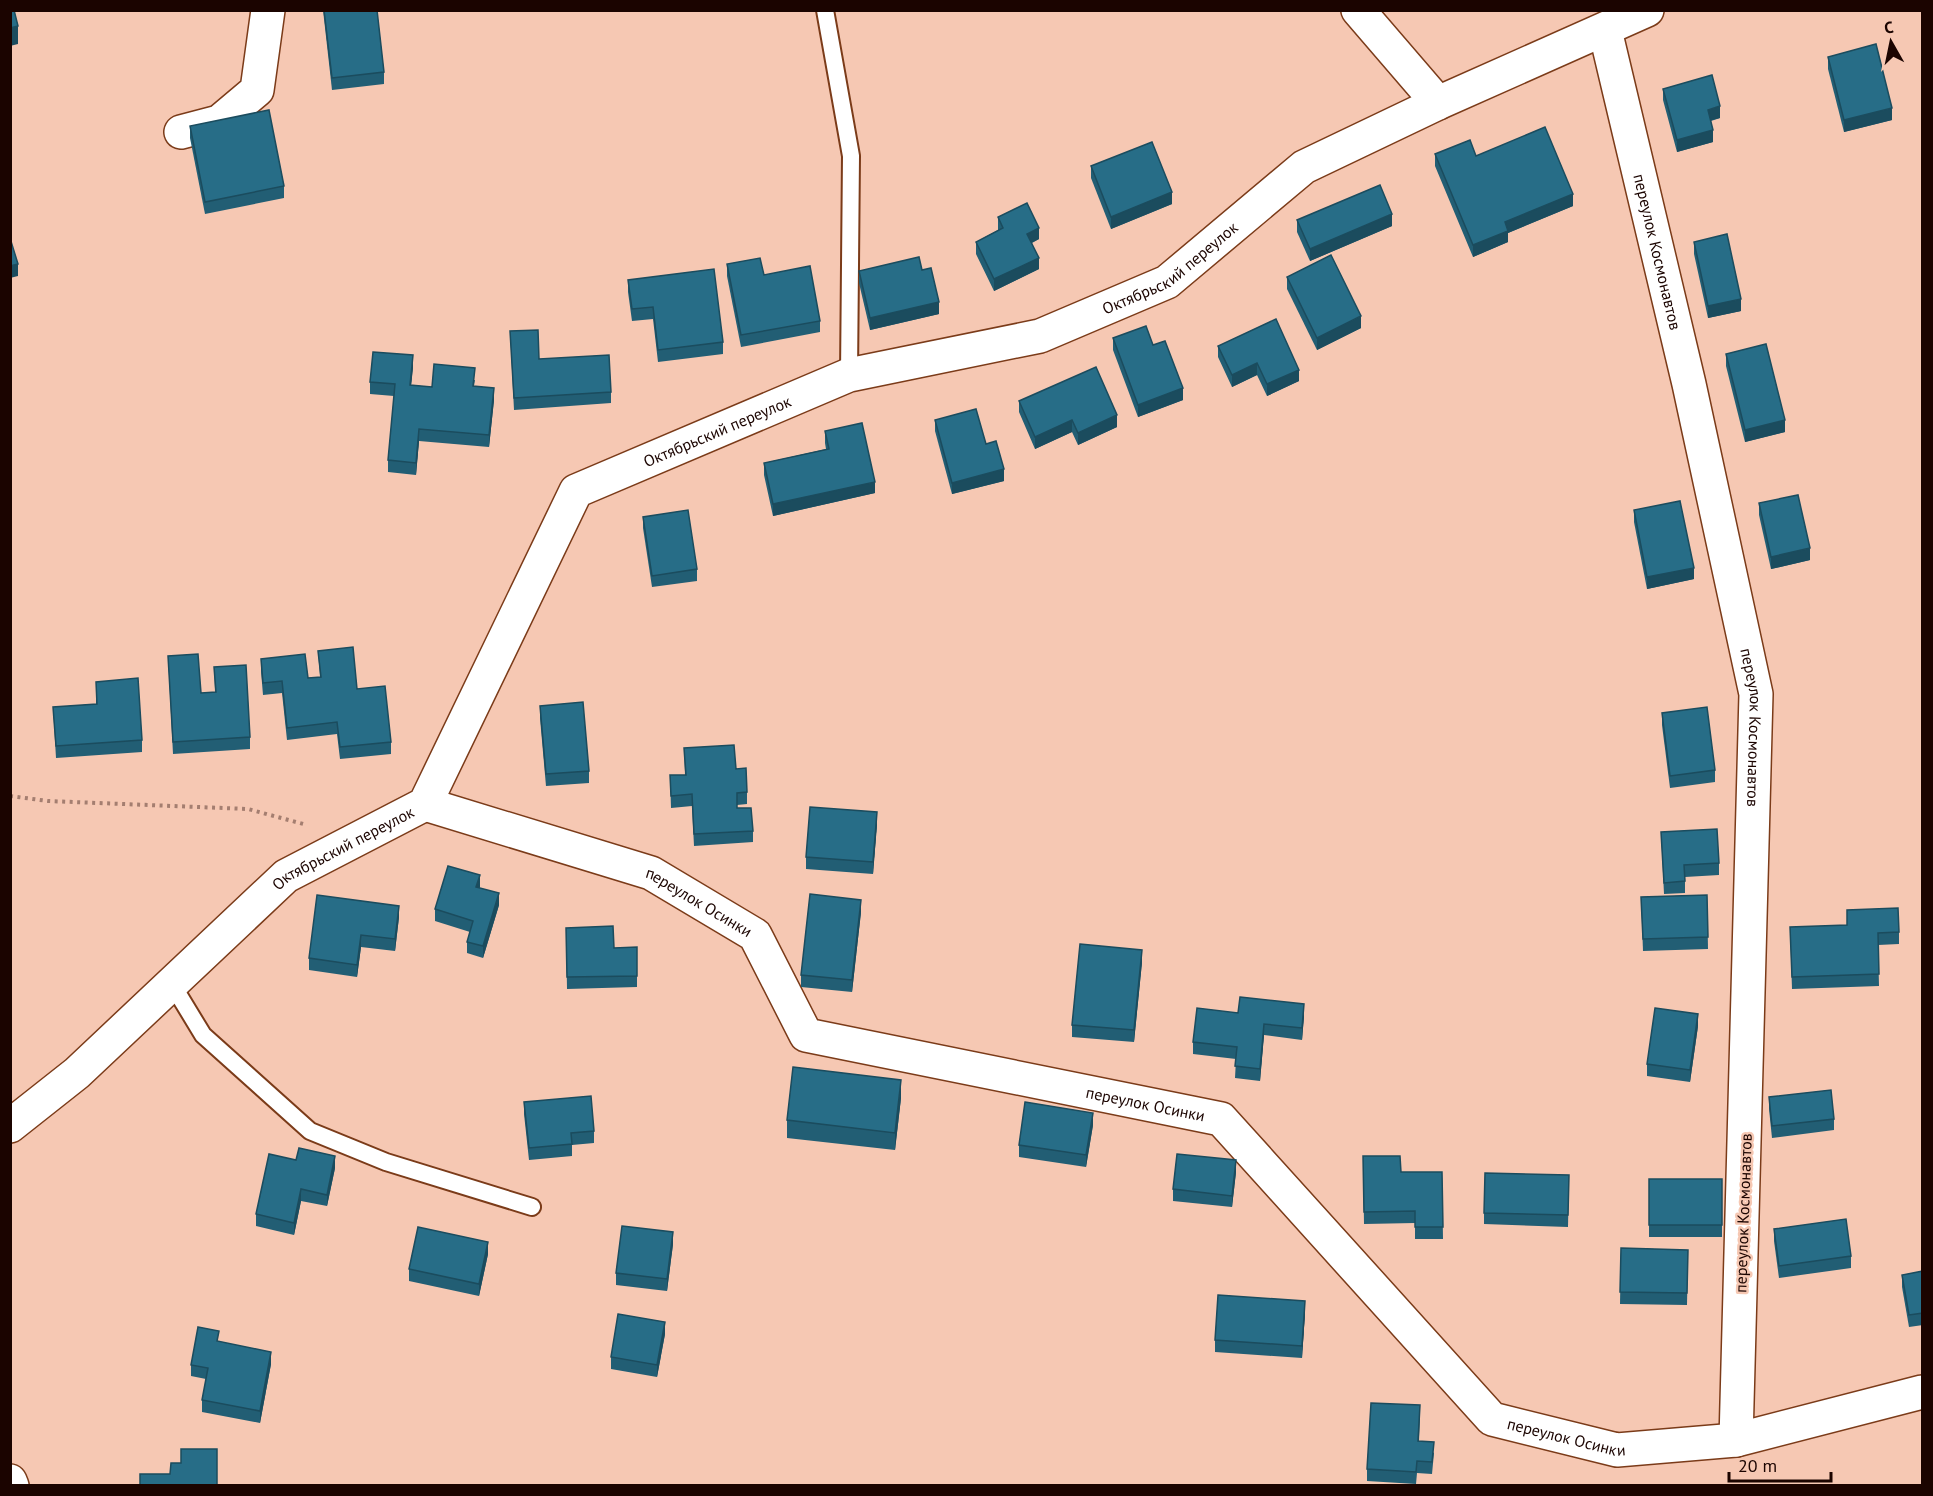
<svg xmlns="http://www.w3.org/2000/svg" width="1933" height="1496" font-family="'PT Sans',sans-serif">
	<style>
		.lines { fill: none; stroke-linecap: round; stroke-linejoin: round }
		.service-casing { stroke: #7b3b19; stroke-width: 20 }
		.minor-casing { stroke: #7b3b19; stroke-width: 36 }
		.tertiary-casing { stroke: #7b3b19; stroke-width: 36 }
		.path { stroke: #a47e70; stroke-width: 4; stroke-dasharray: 3 4.5; stroke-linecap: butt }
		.service { stroke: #fff; stroke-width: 16 }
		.minor { stroke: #fff; stroke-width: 33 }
		.tertiary { stroke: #fff; stroke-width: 33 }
		.wall { fill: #225e74 }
		.shaded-wall { fill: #1b4c5e }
		.building { fill: #276d87; stroke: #1b4c5e; stroke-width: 1.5 }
		.labels { text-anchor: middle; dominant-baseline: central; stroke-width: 5; stroke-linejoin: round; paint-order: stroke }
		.street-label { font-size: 16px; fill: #1b0400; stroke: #f6c8b3 }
	</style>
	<rect width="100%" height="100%" fill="#f6c8b3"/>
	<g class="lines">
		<g class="service-casing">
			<g id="service">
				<path d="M 825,10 L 851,156 L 849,375"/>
				<path d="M 172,984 L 203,1035 L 310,1131 L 386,1162 L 532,1207"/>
			</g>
		</g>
		<g class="minor-casing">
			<g id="minor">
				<path d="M 1358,10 L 1438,103"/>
				<path id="s1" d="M 1605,30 L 1689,384 L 1756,694 L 1736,1440"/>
				<path d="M 181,132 L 219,122 L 257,90 L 268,10"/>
				<path id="s2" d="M 425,804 L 651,873 L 755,935 L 806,1035 L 1221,1119 L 1492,1419 L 1617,1450 L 1736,1440 L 1922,1392"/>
				<path id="s3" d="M 10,1126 L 77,1073 L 286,876 L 425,804 L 576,491 L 849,375 L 1040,336 L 1167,282 L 1304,167 L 1438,103 L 1647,10"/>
			</g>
		</g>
		<g class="tertiary-casing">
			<path id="tertiary" d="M 10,1481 L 12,1486"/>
		</g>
		<path class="path" d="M 10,796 L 48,801 L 248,809 L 307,825"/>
		<use href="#service" class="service"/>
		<use href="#minor" class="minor"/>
		<use href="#tertiary" class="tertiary"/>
	</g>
	<g class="wall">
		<path d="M 323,10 L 377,10 L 384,72 L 384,84 L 332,90 Z"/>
		<path d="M 1828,57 L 1892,120 L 1844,132 L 1828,69 Z"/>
		<path d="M 1663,89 L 1720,118 L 1711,121 L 1713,142 L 1677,152 L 1663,100 Z"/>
		<path d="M 190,126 L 284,186 L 284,198 L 205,214 L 190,138 Z"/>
		<path d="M 1435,154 L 1476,156 L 1573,206 L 1508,233 L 1508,242 L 1473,257 L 1435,166 Z"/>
		<path d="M 1091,166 L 1172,204 L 1111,229 L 1091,178 Z"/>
		<path d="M 998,217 L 1039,239 L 1032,243 L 1039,269 L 994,291 L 976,254 L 976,242 L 998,230 Z"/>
		<path d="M 1297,220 L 1392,226 L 1310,261 L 1297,232 Z"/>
		<path d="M 1694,242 L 1741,311 L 1708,318 L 1694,254 Z"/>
		<path d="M 727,264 L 764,275 L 820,321 L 820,332 L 741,347 L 727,276 Z"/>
		<path d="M 922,270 L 939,314 L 870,330 L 859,283 L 859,271 Z"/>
		<path d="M 1287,277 L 1361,328 L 1317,350 L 1287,289 Z"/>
		<path d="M 628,280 L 723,342 L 723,354 L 658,362 L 653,319 L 632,321 L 628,292 Z"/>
		<path d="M 510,331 L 539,359 L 611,392 L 611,403 L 514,410 Z"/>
		<path d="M 1113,338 L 1153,345 L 1183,400 L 1138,417 L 1113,350 Z"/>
		<path d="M 1218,346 L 1299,381 L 1267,396 L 1257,375 L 1232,387 L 1218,357 Z"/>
		<path d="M 1726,354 L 1785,432 L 1745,442 L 1726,366 Z"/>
		<path d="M 413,367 L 411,385 L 432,387 L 475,380 L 474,386 L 494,400 L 489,447 L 419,441 L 416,475 L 388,472 L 388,460 L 394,396 L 370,394 L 370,382 Z"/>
		<path d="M 1019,401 L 1117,427 L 1078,445 L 1072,432 L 1035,449 L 1019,412 Z"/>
		<path d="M 935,420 L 986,444 L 1004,481 L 952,494 L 935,431 Z"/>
		<path d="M 825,431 L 875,493 L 773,516 L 764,475 L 764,463 L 826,449 L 825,443 Z"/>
		<path d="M 1759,503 L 1810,560 L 1771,569 L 1759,515 Z"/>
		<path d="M 1634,510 L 1694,579 L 1647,589 L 1634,522 Z"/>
		<path d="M 643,517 L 697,569 L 697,581 L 652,587 L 643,528 Z"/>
		<path d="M 318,651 L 357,689 L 391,742 L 391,754 L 340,759 L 337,734 L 287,740 L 282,693 L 263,695 L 261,671 L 261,659 L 308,678 L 320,677 Z"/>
		<path d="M 168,656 L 201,693 L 215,692 L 214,667 L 250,737 L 250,749 L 173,754 Z"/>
		<path d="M 96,682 L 142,740 L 142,752 L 56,758 L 53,707 L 96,704 Z"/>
		<path d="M 540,706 L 589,771 L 589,783 L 546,786 L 540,718 Z"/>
		<path d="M 1662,713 L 1715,770 L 1715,782 L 1670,788 L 1662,725 Z"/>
		<path d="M 684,748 L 736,769 L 747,792 L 747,804 L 737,805 L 737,808 L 753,831 L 753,842 L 694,846 L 692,806 L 671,808 L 670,775 L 685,775 Z"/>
		<path d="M 877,824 L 873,874 L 806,869 L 806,857 Z"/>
		<path d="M 1661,832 L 1719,863 L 1719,875 L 1685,877 L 1685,893 L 1664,894 Z"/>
		<path d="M 479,888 L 499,905 L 483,958 L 467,953 L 467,942 L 470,932 L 435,921 L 435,909 Z"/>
		<path d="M 1707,895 L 1708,949 L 1643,951 L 1641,897 Z"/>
		<path d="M 861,912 L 852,992 L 801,987 L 801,975 Z"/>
		<path d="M 399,917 L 395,951 L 361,947 L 357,977 L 309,970 L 309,958 Z"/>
		<path d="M 1790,927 L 1899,932 L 1899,944 L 1878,945 L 1879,986 L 1792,989 Z"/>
		<path d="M 566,928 L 614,948 L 637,947 L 637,987 L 567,989 Z"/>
		<path d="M 1142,962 L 1134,1042 L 1072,1037 L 1072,1025 Z"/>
		<path d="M 1238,1013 L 1304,1016 L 1302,1040 L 1264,1035 L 1260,1081 L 1235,1078 L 1236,1059 L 1193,1054 L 1193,1042 Z"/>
		<path d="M 1698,1026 L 1690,1082 L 1647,1076 L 1647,1064 Z"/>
		<path d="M 1769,1097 L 1834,1119 L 1834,1130 L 1772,1138 L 1769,1109 Z"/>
		<path d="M 901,1098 L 895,1150 L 787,1138 L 787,1120 Z"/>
		<path d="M 524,1102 L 594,1131 L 594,1143 L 572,1145 L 572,1156 L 529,1160 L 524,1114 Z"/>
		<path d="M 1093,1125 L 1086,1167 L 1019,1157 L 1019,1145 Z"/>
		<path d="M 1363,1156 L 1401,1172 L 1442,1172 L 1443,1239 L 1415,1239 L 1415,1223 L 1364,1224 Z"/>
		<path d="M 335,1168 L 327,1206 L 301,1201 L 294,1235 L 256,1226 L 256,1214 Z"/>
		<path d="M 1236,1172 L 1232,1207 L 1173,1201 L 1173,1189 Z"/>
		<path d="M 1569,1175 L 1568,1227 L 1484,1224 L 1484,1213 Z"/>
		<rect x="1649" y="1179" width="73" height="58"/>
		<path d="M 1774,1229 L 1851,1256 L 1851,1268 L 1779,1278 L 1774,1241 Z"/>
		<path d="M 673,1244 L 667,1291 L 616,1285 L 616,1273 Z"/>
		<path d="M 1621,1248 L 1688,1250 L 1687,1305 L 1620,1304 Z"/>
		<path d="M 488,1254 L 479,1296 L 409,1281 L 409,1269 Z"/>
		<path d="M 1923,1271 L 1923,1325 L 1909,1327 L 1902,1287 L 1902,1275 Z"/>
		<path d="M 1305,1313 L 1302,1358 L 1215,1352 L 1215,1340 Z"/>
		<path d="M 665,1334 L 657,1377 L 611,1369 L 611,1357 Z"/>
		<path d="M 219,1342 L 271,1364 L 260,1423 L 202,1412 L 202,1400 L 206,1379 L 191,1376 L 191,1365 Z"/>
		<path d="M 1420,1417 L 1419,1441 L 1434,1453 L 1432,1474 L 1417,1473 L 1416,1484 L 1367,1481 L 1367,1469 Z"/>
	</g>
	<g class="shaded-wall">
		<path d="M 18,26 L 18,44 L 10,46 L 10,28 Z"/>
		<path d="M 1720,106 L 1720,118 L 1708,121 L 1708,110 Z"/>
		<path d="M 1892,108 L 1892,120 L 1844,132 L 1844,120 Z"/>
		<path d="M 1713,130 L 1713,142 L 1677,152 L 1677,140 Z"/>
		<path d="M 1172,192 L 1172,204 L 1111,229 L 1111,217 Z"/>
		<path d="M 1573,194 L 1573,206 L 1508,233 L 1508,242 L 1473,257 L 1473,245 L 1505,222 Z"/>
		<path d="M 1392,214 L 1392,226 L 1310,261 L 1310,249 Z"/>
		<path d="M 1039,228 L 1039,239 L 1027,245 L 1027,234 Z"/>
		<path d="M 1039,258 L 1039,269 L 994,291 L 994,279 Z"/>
		<path d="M 18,264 L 18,276 L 10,278 L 10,266 Z"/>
		<path d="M 1741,299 L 1741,311 L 1708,318 L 1708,306 Z"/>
		<path d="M 939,302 L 939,314 L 870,330 L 870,318 Z"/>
		<path d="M 1361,316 L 1361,328 L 1317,350 L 1317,338 Z"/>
		<path d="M 413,355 L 413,367 L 410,397 L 410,385 Z"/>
		<path d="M 1257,363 L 1257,375 L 1232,387 L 1232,375 Z"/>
		<path d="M 1299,370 L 1299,381 L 1267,396 L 1267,384 Z"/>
		<path d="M 494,388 L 494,400 L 489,447 L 489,435 Z"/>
		<path d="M 1183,388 L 1183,400 L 1138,417 L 1138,405 Z"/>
		<path d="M 1117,415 L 1117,427 L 1078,445 L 1078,433 Z"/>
		<path d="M 1072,420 L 1072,432 L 1035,449 L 1035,437 Z"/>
		<path d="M 1785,420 L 1785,432 L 1745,442 L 1745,430 Z"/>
		<path d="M 419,429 L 419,441 L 416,475 L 416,463 Z"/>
		<path d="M 1004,469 L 1004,481 L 952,494 L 952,483 Z"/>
		<path d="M 875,482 L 875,493 L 773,516 L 773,504 Z"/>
		<path d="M 1810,548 L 1810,560 L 1771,569 L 1771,557 Z"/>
		<path d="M 1694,568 L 1694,579 L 1647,589 L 1647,577 Z"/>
		<path d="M 877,812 L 877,824 L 873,874 L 873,862 Z"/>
		<path d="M 480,875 L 480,887 L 476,898 L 476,887 Z"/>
		<path d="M 499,893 L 499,905 L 483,958 L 483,946 Z"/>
		<path d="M 861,900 L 861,912 L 852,992 L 852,980 Z"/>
		<path d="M 399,906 L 399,917 L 395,951 L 395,939 Z"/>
		<path d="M 361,935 L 361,947 L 357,977 L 357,965 Z"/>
		<path d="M 1142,950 L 1142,962 L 1134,1042 L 1134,1030 Z"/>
		<path d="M 1304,1004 L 1304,1016 L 1302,1040 L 1302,1028 Z"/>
		<path d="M 1698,1014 L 1698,1026 L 1690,1082 L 1690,1070 Z"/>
		<path d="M 1264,1024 L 1264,1035 L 1260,1081 L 1260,1069 Z"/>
		<path d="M 901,1080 L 901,1098 L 895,1150 L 895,1133 Z"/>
		<path d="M 1093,1113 L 1093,1125 L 1086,1167 L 1086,1155 Z"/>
		<path d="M 335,1156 L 335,1168 L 327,1206 L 327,1195 Z"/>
		<path d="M 1236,1160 L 1236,1172 L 1232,1207 L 1232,1196 Z"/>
		<path d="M 301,1189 L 301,1201 L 294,1235 L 294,1223 Z"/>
		<path d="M 673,1232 L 673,1244 L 667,1291 L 667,1279 Z"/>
		<path d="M 488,1242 L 488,1254 L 479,1296 L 479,1284 Z"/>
		<path d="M 1305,1301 L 1305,1313 L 1302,1358 L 1302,1346 Z"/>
		<path d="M 665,1322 L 665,1334 L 657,1377 L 657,1365 Z"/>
		<path d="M 271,1352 L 271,1364 L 260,1423 L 260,1411 Z"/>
	</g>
	<g class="building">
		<path d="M 10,10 L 14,10 L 18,26 L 10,28 Z"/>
		<path d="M 324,10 L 377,10 L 384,72 L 332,78 Z"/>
		<path d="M 1876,44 L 1892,108 L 1844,120 L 1828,57 Z"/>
		<path d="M 1712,75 L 1720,106 L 1708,110 L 1713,130 L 1677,140 L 1663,89 Z"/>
		<path d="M 269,110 L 284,186 L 205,202 L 190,126 Z"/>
		<path d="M 1545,127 L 1573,194 L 1505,222 L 1508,231 L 1473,245 L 1435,154 L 1470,140 L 1476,156 Z"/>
		<path d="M 1152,142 L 1172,192 L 1111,217 L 1091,166 Z"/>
		<path d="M 1380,185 L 1392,214 L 1310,249 L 1297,220 Z"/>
		<path d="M 1027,203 L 1039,228 L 1027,234 L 1039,258 L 994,279 L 976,242 L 1003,228 L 998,217 Z"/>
		<path d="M 1727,234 L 1741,299 L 1708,306 L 1694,242 Z"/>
		<path d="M 10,238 L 18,264 L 10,266 Z"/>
		<path d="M 1331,255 L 1361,316 L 1317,338 L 1287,277 Z"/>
		<path d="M 919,257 L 922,270 L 931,268 L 939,302 L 870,318 L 859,271 Z"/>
		<path d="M 760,258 L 764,275 L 810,266 L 820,321 L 741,335 L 727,264 Z"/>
		<path d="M 714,269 L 723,342 L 658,350 L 653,307 L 632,309 L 628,280 Z"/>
		<path d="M 1276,319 L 1299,370 L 1267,384 L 1257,363 L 1232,375 L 1218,346 Z"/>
		<path d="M 1146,326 L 1153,345 L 1165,341 L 1183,388 L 1138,405 L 1113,338 Z"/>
		<path d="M 538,330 L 539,359 L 609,355 L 611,392 L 514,398 L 510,331 Z"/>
		<path d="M 1766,344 L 1785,420 L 1745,430 L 1726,354 Z"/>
		<path d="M 373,352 L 413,355 L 410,385 L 432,387 L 434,364 L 475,368 L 473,386 L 494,388 L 489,435 L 419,429 L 416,463 L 388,460 L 395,384 L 370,382 Z"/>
		<path d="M 1096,367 L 1117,415 L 1078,433 L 1072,420 L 1035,437 L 1019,401 Z"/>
		<path d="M 976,409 L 986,444 L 996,441 L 1004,469 L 952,483 L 935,420 Z"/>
		<path d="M 862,423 L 875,482 L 773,504 L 764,463 L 829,449 L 825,431 Z"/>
		<path d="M 1798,495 L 1810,548 L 1771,557 L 1759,503 Z"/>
		<path d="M 1680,501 L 1694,568 L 1647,577 L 1634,510 Z"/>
		<path d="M 688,510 L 697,569 L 652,576 L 643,517 Z"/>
		<path d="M 353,647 L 357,689 L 385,686 L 391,742 L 340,747 L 337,722 L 287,728 L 282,681 L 263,683 L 261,659 L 305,654 L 308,678 L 321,677 L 318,651 Z"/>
		<path d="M 198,654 L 201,693 L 216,692 L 214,667 L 246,665 L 250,737 L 173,742 L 168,656 Z"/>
		<path d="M 138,678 L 142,740 L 56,746 L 53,707 L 97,704 L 96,682 Z"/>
		<path d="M 583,702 L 589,771 L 546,774 L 540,706 Z"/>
		<path d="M 1707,707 L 1715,770 L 1670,776 L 1662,713 Z"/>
		<path d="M 734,745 L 736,769 L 746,768 L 747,792 L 737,793 L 737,808 L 751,808 L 753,831 L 694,834 L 692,794 L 671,796 L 670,775 L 686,775 L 684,748 Z"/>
		<path d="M 810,807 L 877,812 L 873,862 L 806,857 Z"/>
		<path d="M 1717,829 L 1719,863 L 1684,865 L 1685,881 L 1664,883 L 1661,832 Z"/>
		<path d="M 448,866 L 480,875 L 476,887 L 499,893 L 483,946 L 467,942 L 473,921 L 435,909 Z"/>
		<path d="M 810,894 L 861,900 L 852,980 L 801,975 Z"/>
		<path d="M 317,895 L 399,906 L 395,939 L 361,935 L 357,965 L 309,958 Z"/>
		<path d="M 1707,895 L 1708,937 L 1643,939 L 1641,897 Z"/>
		<path d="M 1898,908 L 1899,932 L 1878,933 L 1879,974 L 1792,977 L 1790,927 L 1847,925 L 1847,910 Z"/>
		<path d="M 613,926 L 614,948 L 637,947 L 637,976 L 567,977 L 566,928 Z"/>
		<path d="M 1080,944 L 1142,950 L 1134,1030 L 1072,1025 Z"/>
		<path d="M 1240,997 L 1304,1004 L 1302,1028 L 1264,1024 L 1260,1069 L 1235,1066 L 1237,1047 L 1193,1042 L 1197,1008 L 1238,1013 Z"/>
		<path d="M 1655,1008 L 1698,1014 L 1690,1070 L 1647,1064 Z"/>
		<path d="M 793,1067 L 901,1080 L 895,1133 L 787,1120 Z"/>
		<path d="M 1831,1090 L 1834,1119 L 1772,1126 L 1769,1097 Z"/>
		<path d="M 591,1096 L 594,1131 L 571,1133 L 572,1144 L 529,1148 L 524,1102 Z"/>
		<path d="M 1025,1102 L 1093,1113 L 1086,1155 L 1019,1145 Z"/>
		<path d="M 299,1148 L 335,1156 L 327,1195 L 301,1189 L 294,1223 L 256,1214 L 269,1154 L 296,1160 Z"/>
		<path d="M 1177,1154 L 1236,1160 L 1232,1196 L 1173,1189 Z"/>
		<path d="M 1363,1156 L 1400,1156 L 1401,1172 L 1442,1172 L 1443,1227 L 1415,1227 L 1415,1211 L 1364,1212 Z"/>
		<path d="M 1485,1173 L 1569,1175 L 1568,1215 L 1484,1213 Z"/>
		<rect x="1649" y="1179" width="73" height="46"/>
		<path d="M 1846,1219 L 1851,1256 L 1779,1266 L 1774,1229 Z"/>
		<path d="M 622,1226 L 673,1232 L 667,1279 L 616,1273 Z"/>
		<path d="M 418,1227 L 488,1242 L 479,1284 L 409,1269 Z"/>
		<path d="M 1621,1248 L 1688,1250 L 1687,1293 L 1620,1292 Z"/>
		<path d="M 1923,1271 L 1923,1313 L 1909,1315 L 1902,1275 Z"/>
		<path d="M 1218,1295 L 1305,1301 L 1302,1346 L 1215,1340 Z"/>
		<path d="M 618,1314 L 665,1322 L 657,1365 L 611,1357 Z"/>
		<path d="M 198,1327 L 219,1331 L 217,1341 L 271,1352 L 260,1411 L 202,1400 L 208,1368 L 191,1365 Z"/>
		<path d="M 1371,1403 L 1420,1405 L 1418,1441 L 1434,1442 L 1432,1462 L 1417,1461 L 1416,1472 L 1367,1469 Z"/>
		<path d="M 181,1449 L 217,1449 L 217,1485 L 140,1485 L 140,1474 L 170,1474 L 171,1463 L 181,1463 Z"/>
	</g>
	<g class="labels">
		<g class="street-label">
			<text stroke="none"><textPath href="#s1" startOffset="228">переулок Космонавтов</textPath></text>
			<text stroke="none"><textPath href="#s3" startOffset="1516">Октябрьский переулок</textPath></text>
			<text stroke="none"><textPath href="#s3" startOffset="1030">Октябрьский переулок</textPath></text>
			<text stroke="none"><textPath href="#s1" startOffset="714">переулок Космонавтов</textPath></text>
			<text stroke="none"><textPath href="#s3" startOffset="436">Октябрьский переулок</textPath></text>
			<text stroke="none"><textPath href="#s2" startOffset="292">переулок Осинки</textPath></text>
			<text stroke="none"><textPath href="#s2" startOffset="816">переулок Осинки</textPath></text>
			<text transform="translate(1743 1213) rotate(-88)">переулок Космонавтов</text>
			<text stroke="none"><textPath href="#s2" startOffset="1374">переулок Осинки</textPath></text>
		</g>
	</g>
	<rect width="1933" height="1496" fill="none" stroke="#1b0400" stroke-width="24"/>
	<g transform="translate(1891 42) rotate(351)" stroke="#f6c8b3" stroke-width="4.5" paint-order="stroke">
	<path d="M0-4.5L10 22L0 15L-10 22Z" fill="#1b0400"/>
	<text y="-9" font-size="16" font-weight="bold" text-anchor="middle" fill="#1b0400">С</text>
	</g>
	<path d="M1729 1472v9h102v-9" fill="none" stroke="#1b0400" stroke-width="3"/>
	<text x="1738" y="1472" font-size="18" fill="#1b0400" stroke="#f6c8b3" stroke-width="4.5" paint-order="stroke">20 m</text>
</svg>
